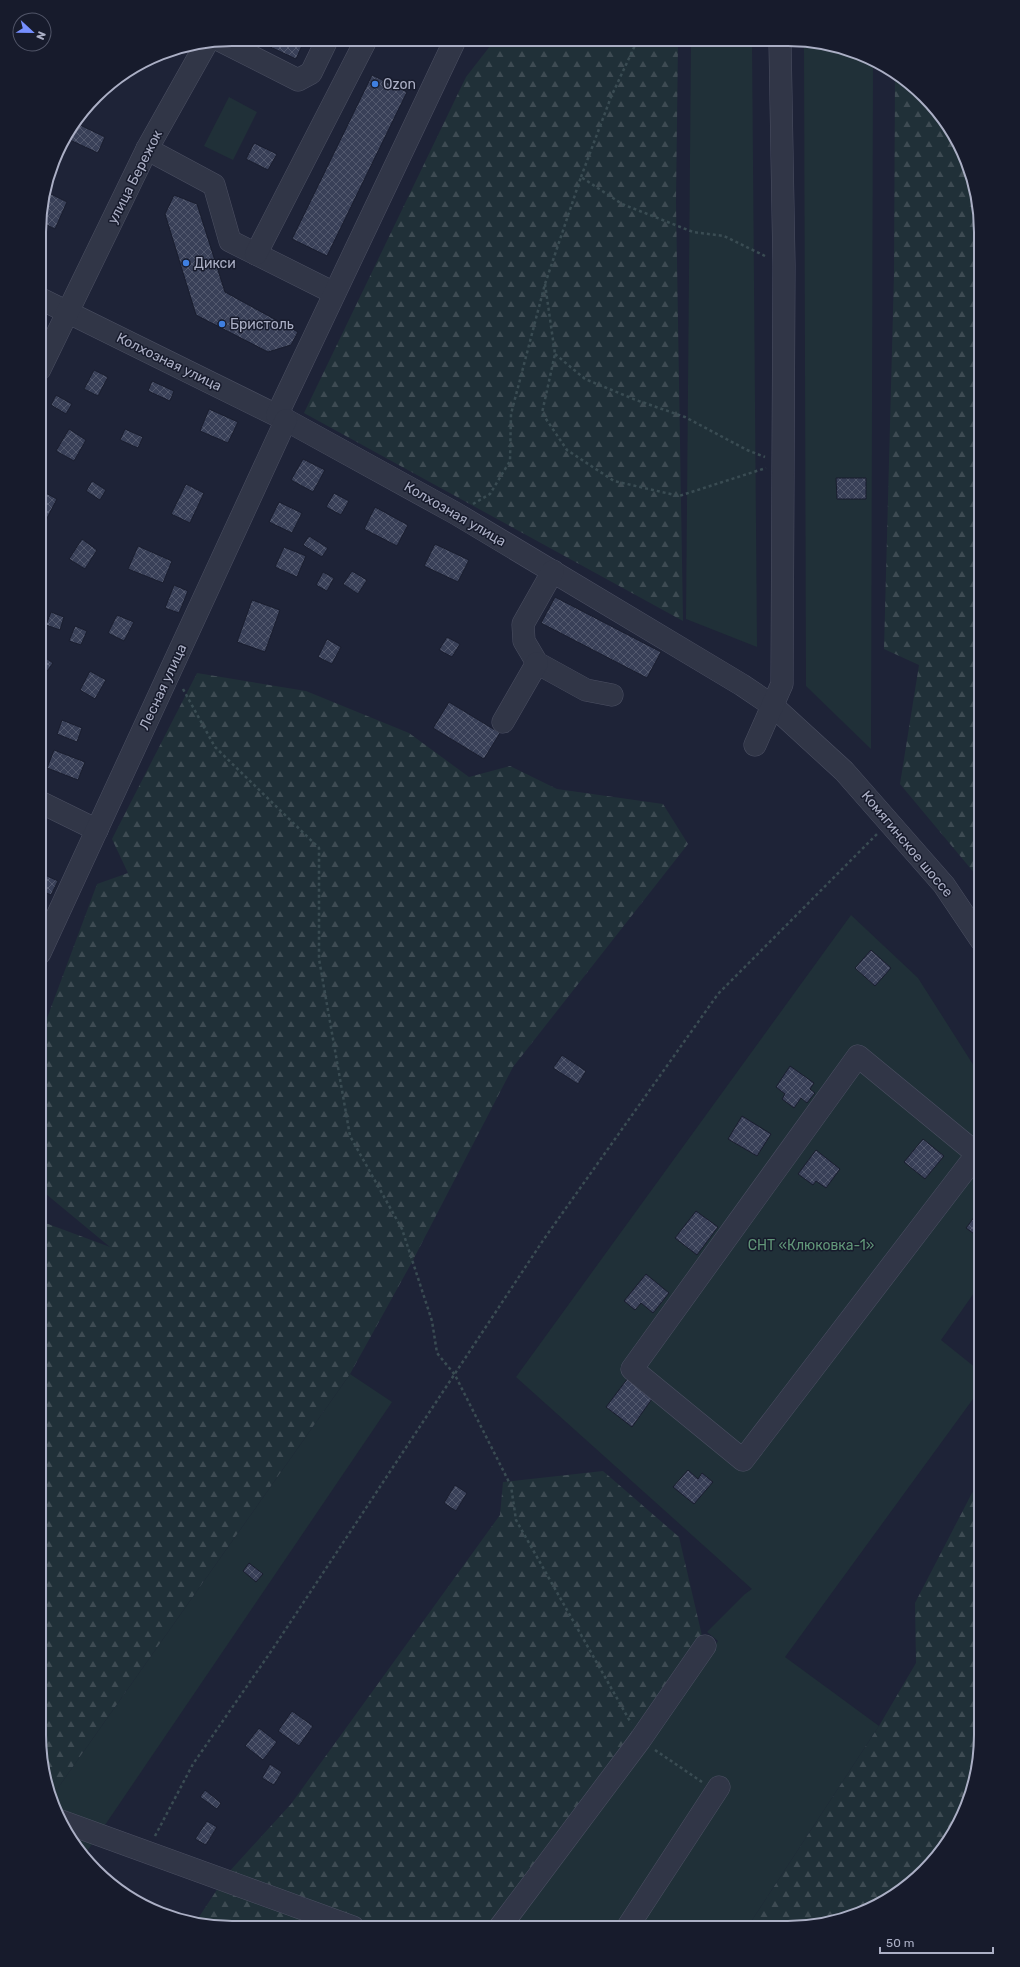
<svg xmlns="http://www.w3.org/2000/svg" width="1020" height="1967" font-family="Rubik,sans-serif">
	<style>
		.green { fill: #203038 }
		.forest { fill: url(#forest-firs) }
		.building { fill: url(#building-cross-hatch); stroke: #191d2e }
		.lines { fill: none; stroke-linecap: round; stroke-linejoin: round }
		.minor-casing { stroke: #4c5063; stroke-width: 23 }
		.path { stroke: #3a4c53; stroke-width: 2.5; stroke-dasharray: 3 3; stroke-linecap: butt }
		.minor { stroke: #313647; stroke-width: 22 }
		.shop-dot { fill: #3f7fe0; stroke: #171b2c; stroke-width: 1.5 }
		.labels { text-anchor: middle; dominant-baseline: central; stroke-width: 3; stroke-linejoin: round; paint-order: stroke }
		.poi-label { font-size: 14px; fill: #abafc5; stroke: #171b2c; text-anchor: start }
		.street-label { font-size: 14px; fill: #abafc5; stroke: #171b2c }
		.park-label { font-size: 14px; fill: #619678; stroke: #171b2c }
		.rim { fill: none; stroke: #abafc5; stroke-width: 2 }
	</style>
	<defs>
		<pattern id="forest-firs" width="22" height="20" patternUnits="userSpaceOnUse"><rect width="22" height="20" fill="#203038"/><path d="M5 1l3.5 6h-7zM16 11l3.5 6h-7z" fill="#3e4b53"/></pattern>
		<pattern id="building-cross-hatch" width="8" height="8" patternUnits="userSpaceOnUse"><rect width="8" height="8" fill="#394058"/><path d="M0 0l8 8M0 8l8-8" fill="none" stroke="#53596e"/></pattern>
	</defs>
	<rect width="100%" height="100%" fill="#1e2337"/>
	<g class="green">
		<path d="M 691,42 L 752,42 L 757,647 L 686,619 Z"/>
		<path d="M 804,43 L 826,43 L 873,59 L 871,749 L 806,686 Z"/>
		<path d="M 229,97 L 257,112 L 233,160 L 204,146 Z"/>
		<path d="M 851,915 L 918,978 L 981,1077 L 981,1283 L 941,1340 L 981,1372 L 981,1388 L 785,1657 L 879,1726 L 747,1928 L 510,1927 L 718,1641 L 707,1632 L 745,1594 L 752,1589 L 516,1377 Z"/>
		<path d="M 350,1374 L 392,1402 L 84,1856 L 72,1843 L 50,1799 Z"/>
	</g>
	<g class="forest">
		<path d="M 494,41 L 678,42 L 676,202 L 683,621 L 304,413 L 466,77 Z"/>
		<path d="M 895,73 L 915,87 L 948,124 L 971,170 L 981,232 L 981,881 L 900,784 L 919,665 L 884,649 L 894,274 Z"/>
		<path d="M 197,673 L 306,691 L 409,733 L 469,777 L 510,766 L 557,789 L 663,804 L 688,844 L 513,1067 L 412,1262 L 350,1374 L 50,1799 L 39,1735 L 40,1221 L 110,1247 L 40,1189 L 40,1154 L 47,1136 L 40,1128 L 40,1037 L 97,884 L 128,873 L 112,839 Z"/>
		<path d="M 603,1471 L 679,1537 L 703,1640 L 491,1927 L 206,1926 L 195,1923 L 228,1873 L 291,1804 L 500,1515 L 503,1482 Z"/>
		<path d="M 981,1483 L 981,1748 L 966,1809 L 941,1853 L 896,1895 L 850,1918 L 788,1928 L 747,1928 L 879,1726 L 916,1663 L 915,1603 L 972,1493 Z"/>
	</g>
	<g class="building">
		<path d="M 266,39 L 305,39 L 296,59 L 264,44 Z"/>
		<path d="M 372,75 L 407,92 L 327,256 L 292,239 Z"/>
		<path d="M 78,124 L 105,137 L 98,153 L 70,140 Z"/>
		<path d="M 254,143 L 277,154 L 268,170 L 246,159 Z"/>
		<path d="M 45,191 L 67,202 L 55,229 L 41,222 L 41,207 Z"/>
		<path d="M 174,195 L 197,204 L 225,292 L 298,332 L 291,345 L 268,352 L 196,315 L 165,214 Z"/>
		<path d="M 94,370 L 108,377 L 98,396 L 84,389 Z"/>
		<path d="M 152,381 L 174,391 L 170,401 L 148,391 Z"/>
		<path d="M 56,395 L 72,404 L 66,414 L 51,405 Z"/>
		<path d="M 209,409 L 238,422 L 228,443 L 200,431 Z"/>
		<path d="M 69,429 L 86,440 L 74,461 L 56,451 Z"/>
		<path d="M 125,429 L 143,437 L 138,448 L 120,440 Z"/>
		<path d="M 40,451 L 46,454 L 40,464 Z"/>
		<path d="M 303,459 L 325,470 L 313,492 L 291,480 Z"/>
		<path d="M 836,478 L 866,478 L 866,499 L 837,499 Z"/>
		<path d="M 92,481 L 106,490 L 100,500 L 86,491 Z"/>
		<path d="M 186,484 L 204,493 L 190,523 L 171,514 Z"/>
		<path d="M 40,490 L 57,499 L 44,524 L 40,522 Z"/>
		<path d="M 334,493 L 349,501 L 341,515 L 326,507 Z"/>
		<path d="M 279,502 L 302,513 L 292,533 L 269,522 Z"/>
		<path d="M 375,507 L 408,525 L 397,546 L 364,529 Z"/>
		<path d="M 309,536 L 328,548 L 322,557 L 303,545 Z"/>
		<path d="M 82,539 L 97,550 L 85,569 L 69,559 Z"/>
		<path d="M 435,544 L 469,560 L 458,582 L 424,566 Z"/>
		<path d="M 138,546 L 172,561 L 163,583 L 128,569 Z"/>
		<path d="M 284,547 L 306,556 L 297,577 L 275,567 Z"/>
		<path d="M 352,571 L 367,580 L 358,594 L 343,584 Z"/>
		<path d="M 323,572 L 334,578 L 327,591 L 316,585 Z"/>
		<path d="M 174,585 L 188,591 L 179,613 L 165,608 Z"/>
		<path d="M 555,597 L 661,652 L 647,678 L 541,623 Z"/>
		<path d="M 252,600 L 280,610 L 265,652 L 237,642 Z"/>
		<path d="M 51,612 L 64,617 L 60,630 L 46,625 Z"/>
		<path d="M 117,615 L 134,622 L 124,641 L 108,633 Z"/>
		<path d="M 75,626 L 87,631 L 81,645 L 69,641 Z"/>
		<path d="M 447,637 L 460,644 L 452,657 L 439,650 Z"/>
		<path d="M 327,639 L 341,647 L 332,664 L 318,657 Z"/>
		<path d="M 40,654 L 53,663 L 40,681 Z"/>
		<path d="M 90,671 L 106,680 L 95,699 L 80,690 Z"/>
		<path d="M 449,702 L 500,733 L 484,759 L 433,728 Z"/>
		<path d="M 62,720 L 82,728 L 77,742 L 57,734 Z"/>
		<path d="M 54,750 L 85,762 L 78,780 L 47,768 Z"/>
		<path d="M 45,875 L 58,881 L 51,895 L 40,890 L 40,885 Z"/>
		<path d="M 871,950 L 891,968 L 875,986 L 855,968 Z"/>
		<path d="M 562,1055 L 586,1071 L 578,1084 L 553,1068 Z"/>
		<path d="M 790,1066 L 814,1083 L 810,1089 L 815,1093 L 807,1103 L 801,1098 L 794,1108 L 782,1099 L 785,1094 L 776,1087 Z"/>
		<path d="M 742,1116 L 771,1134 L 757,1156 L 728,1139 Z"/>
		<path d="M 923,1139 L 944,1156 L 925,1179 L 904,1162 Z"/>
		<path d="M 816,1150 L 840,1169 L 826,1188 L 816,1181 L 813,1185 L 798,1174 Z"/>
		<path d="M 696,1211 L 718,1227 L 697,1255 L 675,1238 Z"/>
		<path d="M 975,1216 L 981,1220 L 981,1239 L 966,1228 Z"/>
		<path d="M 646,1274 L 669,1293 L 653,1313 L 641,1303 L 635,1310 L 624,1301 Z"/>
		<path d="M 628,1378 L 652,1399 L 632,1427 L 606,1407 Z"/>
		<path d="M 688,1470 L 698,1479 L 702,1473 L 713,1482 L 694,1504 L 673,1487 Z"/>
		<path d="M 455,1485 L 467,1493 L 456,1511 L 444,1503 Z"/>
		<path d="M 249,1563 L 263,1574 L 256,1582 L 243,1571 Z"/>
		<path d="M 292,1711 L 313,1726 L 299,1746 L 278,1731 Z"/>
		<path d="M 259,1728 L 277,1742 L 263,1760 L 245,1746 Z"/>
		<path d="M 270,1764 L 282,1772 L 274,1785 L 262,1778 Z"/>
		<path d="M 205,1790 L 221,1803 L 217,1809 L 200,1797 Z"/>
		<path d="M 207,1821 L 217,1827 L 206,1845 L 195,1839 Z"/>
	</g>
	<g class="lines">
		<g class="minor-casing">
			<g id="minor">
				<path d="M 221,41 L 298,80 L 311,73 L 327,40"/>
				<path d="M 147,149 L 214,185 L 230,241 L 334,293"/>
				<path d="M 256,254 L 366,40"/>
				<path d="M 41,299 L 286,420 L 455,513 L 742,685 L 773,706 L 844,771 L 944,885 L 981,940"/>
				<path d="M 40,369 L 147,149 L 206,44"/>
				<path d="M 277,415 L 455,40"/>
				<path d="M 553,571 L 523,624 L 524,641 L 537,663 L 586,690 L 612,695"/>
				<path d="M 503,722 L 537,663"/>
				<path d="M 755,745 L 782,684 L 784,265 L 780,42"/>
				<path d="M 40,802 L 97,830"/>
				<path d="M 40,953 L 286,420"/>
				<path d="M 977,1154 L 858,1056 L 632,1369 L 743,1460 L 977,1154 L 981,1152"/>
				<path d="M 61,1821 L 353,1927"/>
				<path d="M 500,1927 L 640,1740 L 705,1646"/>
				<path d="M 627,1928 L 719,1787"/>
			</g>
		</g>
		<g class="path">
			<path d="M 581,177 L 611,97 L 637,41"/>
			<path d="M 545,284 L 555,354 L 542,413 L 567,450 L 614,481 L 679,496 L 766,468"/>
			<path d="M 555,354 L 585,379 L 636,400 L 685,417 L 747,450 L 765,457"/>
			<path d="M 473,504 L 490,494 L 510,461 L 511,414 L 545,284 L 581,177 L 622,204 L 693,232 L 724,236 L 765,256"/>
			<path d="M 183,689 L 215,747 L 319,848 L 319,959 L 350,1136 L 402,1229 L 432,1321 L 437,1353 L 455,1375 L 511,1486 L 516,1520 L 631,1723"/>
			<path d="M 655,1750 L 702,1782"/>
			<path d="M 155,1836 L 193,1764 L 272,1650 L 544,1239 L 718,994 L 877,834"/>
		</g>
		<use href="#minor" class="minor"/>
	</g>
	<g class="shop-dot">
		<circle cx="375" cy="84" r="4"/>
		<circle cx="186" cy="263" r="4"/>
		<circle cx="222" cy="324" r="4"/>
	</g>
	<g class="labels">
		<g class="poi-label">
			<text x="383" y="84">Ozon</text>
			<text x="194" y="263">Дикси</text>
			<text x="230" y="324">Бристоль</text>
		</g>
		<g class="street-label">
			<text transform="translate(135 177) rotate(-63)">улица Бережок</text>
			<text transform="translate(169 362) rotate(26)">Колхозная улица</text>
			<text transform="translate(455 514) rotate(30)">Колхозная улица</text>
			<text transform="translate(163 687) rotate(-65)">Лесная улица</text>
			<text transform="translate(907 844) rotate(50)">Комягинское шоссе</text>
		</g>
		<g class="park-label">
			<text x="811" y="1245">СНТ «Клюковка-1»</text>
		</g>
	</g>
	<path d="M0 0H1020V1967H0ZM232 46H788A186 186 0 0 1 974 232V1735A186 186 0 0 1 788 1921H232A186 186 0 0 1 46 1735V232A186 186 0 0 1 232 46Z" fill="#171b2c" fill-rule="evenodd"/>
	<path class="rim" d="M232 46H788A186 186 0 0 1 974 232V1735A186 186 0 0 1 788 1921H232A186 186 0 0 1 46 1735V232A186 186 0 0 1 232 46Z"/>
	<g transform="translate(32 32) rotate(112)"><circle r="19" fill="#171b2c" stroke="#525669"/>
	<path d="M0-3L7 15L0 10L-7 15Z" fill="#768fff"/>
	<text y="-6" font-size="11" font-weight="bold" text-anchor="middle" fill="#abafc5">N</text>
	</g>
	<path d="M880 1947v6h113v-6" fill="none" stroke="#abafc5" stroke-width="2"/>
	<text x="886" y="1947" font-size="12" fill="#abafc5" stroke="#171b2c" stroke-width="3" paint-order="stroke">50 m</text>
</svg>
